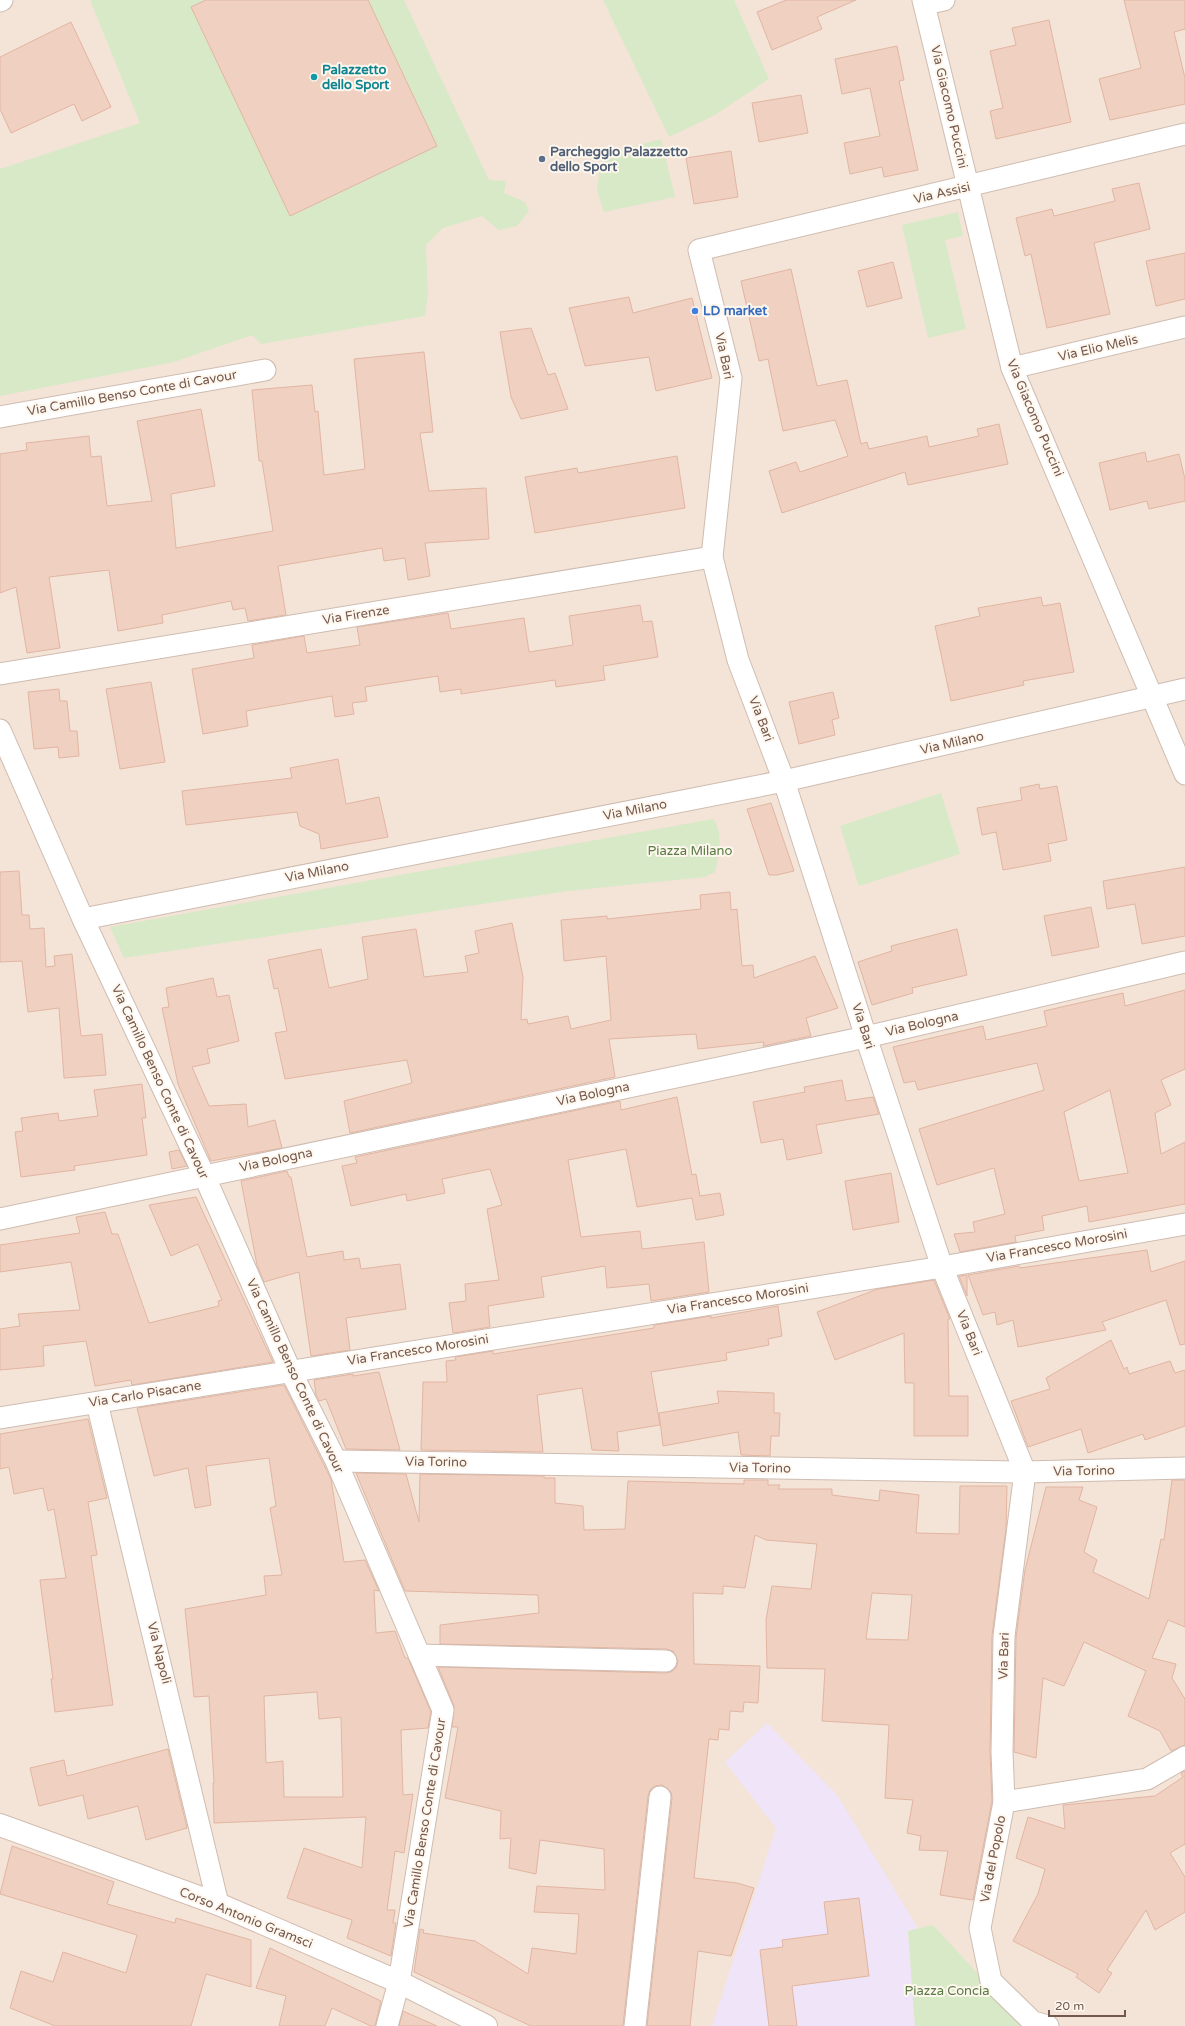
<svg xmlns="http://www.w3.org/2000/svg" width="1185" height="2026" font-family="'Varela Round',sans-serif">
	<style>
		.residential { fill: #f3e4d7 }
		.education { fill: #efe4f8 }
		.green { fill: #d7e9c6 }
		.building { fill: #f0d0c1; stroke: #e2b5a2; fill-rule: evenodd }
		.lines { fill: none; stroke-linecap: round; stroke-linejoin: round }
		.street-casing { stroke: #cfbcb1; stroke-width: 23 }
		.secondary-casing { stroke: #d2bcaf; stroke-width: 24 }
		.street { stroke: #fff; stroke-width: 21 }
		.secondary { stroke: #fff; stroke-width: 22 }
		.culture-dot { fill: #0f9aa8; stroke: #fef7ee; stroke-width: 1.5 }
		.service-dot { fill: #5c6f8a; stroke: #fef7ee; stroke-width: 1.5 }
		.shop-dot { fill: #3f7fe0; stroke: #fef7ee; stroke-width: 1.5 }
		.labels { text-anchor: middle; dominant-baseline: central; stroke-width: 4; stroke-linejoin: round; paint-order: stroke }
		.culture-label { font-size: 13px; font-weight: bold; fill: #0d838f; stroke: #fef7ee; text-anchor: start }
		.street-label { font-size: 13px; fill: #75584d; stroke: #fef7ee }
		.service-label { font-size: 13px; font-weight: bold; fill: #4e5e75; stroke: #fef7ee; text-anchor: start }
		.shop-label { font-size: 13px; font-weight: bold; fill: #366cbe; stroke: #fef7ee; text-anchor: start }
		.park-label { font-size: 13px; fill: #597a45; stroke: #fef7ee }
	</style>
	<rect width="100%" height="100%" fill="#fcf3e8"/>
	<rect class="residential" x="0" y="0" width="1185" height="2026"/>
	<path class="education" d="M 767,1723 L 837,1795 L 918,1928 L 908,1931 L 915,2026 L 712,2026 L 776,1828 L 725,1762 Z"/>
	<g class="green">
		<path d="M 90,0 L 404,0 L 489,180 L 506,181 L 504,193 L 525,202 L 529,211 L 517,226 L 499,230 L 482,216 L 443,228 L 426,245 L 428,294 L 425,316 L 261,344 L 252,335 L 174,362 L 0,396 L 0,169 L 140,123 Z"/>
		<path d="M 603,0 L 734,0 L 769,79 L 715,115 L 669,137 Z"/>
		<path d="M 661,139 L 675,197 L 604,212 L 597,191 L 600,166 L 612,152 Z"/>
		<path d="M 958,212 L 963,236 L 945,240 L 966,329 L 928,338 L 902,225 Z"/>
		<path d="M 941,793 L 960,854 L 859,886 L 840,826 Z"/>
		<path d="M 713,819 C 724,832 719,856 715,872 L 705,877 L 568,891 L 124,958 L 110,927 Z"/>
		<path d="M 933,1925 L 1026,2026 L 915,2026 L 908,1931 Z"/>
	</g>
	<g class="building">
		<path d="M 206,0 L 368,0 L 437,146 L 290,216 L 191,7 Z"/>
		<path d="M 786,0 L 856,0 L 817,17 L 822,29 L 772,50 L 757,12 Z"/>
		<path d="M 1124,0 L 1185,0 L 1185,29 L 1174,32 L 1185,78 L 1185,104 L 1110,120 L 1099,79 L 1141,68 Z"/>
		<path d="M 1049,20 L 1071,122 L 996,139 L 990,111 L 1003,108 L 990,51 L 1016,45 L 1012,28 Z"/>
		<path d="M 71,22 L 111,107 L 82,121 L 74,104 L 11,133 L 0,109 L 0,57 Z"/>
		<path d="M 897,46 L 904,80 L 899,81 L 918,170 L 884,177 L 882,167 L 850,174 L 844,143 L 880,136 L 870,88 L 842,94 L 835,59 Z"/>
		<path d="M 801,95 L 808,133 L 759,142 L 752,103 Z"/>
		<path d="M 731,151 L 738,197 L 694,204 L 686,158 Z"/>
		<path d="M 1139,183 L 1150,229 L 1094,243 L 1110,314 L 1047,328 L 1031,254 L 1025,256 L 1016,218 L 1052,209 L 1054,216 L 1115,201 L 1112,189 Z"/>
		<path d="M 1185,253 L 1185,299 L 1156,306 L 1146,261 Z"/>
		<path d="M 893,262 L 902,298 L 867,307 L 858,271 Z"/>
		<path d="M 791,269 L 817,386 L 847,380 L 861,444 L 867,442 L 869,449 L 927,436 L 929,447 L 979,436 L 977,429 L 999,424 L 1008,464 L 908,485 L 905,472 L 782,513 L 769,471 L 796,462 L 800,472 L 848,456 L 835,420 L 783,431 L 768,359 L 759,361 L 741,281 Z"/>
		<path d="M 629,297 L 633,313 L 692,298 L 712,378 L 656,391 L 649,357 L 585,366 L 569,308 Z"/>
		<path d="M 531,328 L 548,375 L 555,373 L 568,409 L 521,419 L 511,397 L 500,332 Z"/>
		<path d="M 424,352 L 433,432 L 420,433 L 429,491 L 486,488 L 489,539 L 425,543 L 430,576 L 408,580 L 405,558 L 384,561 L 382,548 L 278,566 L 286,615 L 248,621 L 245,608 L 233,610 L 231,601 L 162,615 L 163,623 L 118,631 L 109,570 L 49,577 L 60,648 L 27,653 L 16,587 L 0,593 L 0,454 L 27,450 L 26,443 L 89,436 L 91,457 L 101,456 L 107,506 L 152,501 L 137,421 L 201,409 L 215,486 L 171,494 L 176,548 L 273,531 L 262,461 L 259,461 L 252,390 L 312,385 L 315,412 L 318,411 L 324,475 L 365,469 L 354,359 Z"/>
		<path d="M 1145,452 L 1147,462 L 1179,454 L 1185,479 L 1185,501 L 1149,509 L 1147,501 L 1110,510 L 1099,463 Z"/>
		<path d="M 677,456 L 685,508 L 535,533 L 525,477 L 577,468 L 578,473 Z"/>
		<path d="M 1041,597 L 1043,606 L 1060,603 L 1074,672 L 1023,681 L 1024,685 L 951,701 L 935,626 L 980,616 L 978,608 Z"/>
		<path d="M 640,605 L 643,622 L 652,621 L 658,657 L 603,666 L 605,680 L 556,687 L 555,680 L 461,694 L 461,689 L 440,692 L 438,676 L 365,687 L 367,701 L 352,703 L 354,714 L 335,717 L 332,696 L 246,711 L 248,726 L 203,734 L 192,669 L 254,658 L 252,645 L 304,636 L 307,653 L 360,645 L 357,627 L 448,613 L 451,629 L 524,618 L 529,652 L 573,645 L 569,616 Z"/>
		<path d="M 151,682 L 165,762 L 120,769 L 106,689 Z"/>
		<path d="M 59,689 L 60,701 L 67,701 L 70,731 L 77,731 L 79,756 L 59,758 L 58,747 L 34,749 L 28,692 Z"/>
		<path d="M 833,692 L 839,718 L 832,720 L 835,735 L 799,744 L 789,702 Z"/>
		<path d="M 338,759 L 346,804 L 379,797 L 388,837 L 321,849 L 319,834 L 300,826 L 297,812 L 186,825 L 182,791 L 292,778 L 290,768 Z"/>
		<path d="M 1039,784 L 1040,789 L 1057,786 L 1067,840 L 1048,844 L 1051,861 L 1003,870 L 996,832 L 982,835 L 977,808 L 1022,800 L 1020,788 Z"/>
		<path d="M 771,803 L 794,871 L 777,875 L 769,875 L 747,809 Z"/>
		<path d="M 1185,867 L 1185,936 L 1142,944 L 1135,904 L 1107,909 L 1103,881 Z"/>
		<path d="M 19,871 L 22,915 L 29,915 L 30,929 L 44,928 L 46,967 L 55,966 L 54,956 L 72,954 L 81,1036 L 102,1034 L 106,1075 L 64,1078 L 59,1008 L 28,1012 L 22,961 L 0,962 L 0,872 Z"/>
		<path d="M 730,892 L 731,910 L 737,909 L 742,966 L 753,965 L 754,978 L 815,956 L 838,1008 L 806,1018 L 811,1036 L 763,1046 L 764,1042 L 698,1049 L 696,1034 L 609,1039 L 615,1077 L 350,1133 L 344,1101 L 412,1083 L 407,1060 L 285,1079 L 275,1033 L 287,1031 L 278,988 L 274,989 L 268,960 L 321,949 L 329,988 L 368,979 L 362,937 L 416,929 L 424,977 L 468,972 L 465,956 L 479,953 L 475,931 L 512,923 L 523,977 L 521,1020 L 527,1019 L 528,1024 L 568,1016 L 571,1029 L 611,1020 L 606,956 L 564,961 L 561,920 L 607,916 L 607,919 L 701,909 L 700,895 Z"/>
		<path d="M 1091,907 L 1099,947 L 1052,956 L 1044,916 Z"/>
		<path d="M 957,929 L 967,975 L 912,988 L 913,993 L 872,1005 L 858,962 L 892,951 L 891,946 Z"/>
		<path d="M 213,978 L 217,997 L 229,995 L 239,1041 L 207,1049 L 210,1063 L 192,1067 L 209,1106 L 246,1104 L 248,1127 L 275,1120 L 282,1148 L 211,1161 L 178,1084 L 162,1008 L 169,1007 L 166,988 Z"/>
		<path d="M 1185,990 L 1185,1069 L 1161,1080 L 1171,1105 L 1155,1113 L 1161,1154 L 1185,1142 L 1185,1204 L 1089,1222 L 1087,1206 L 1042,1216 L 1044,1230 L 1015,1236 L 1016,1242 L 960,1252 L 954,1234 L 975,1232 L 973,1222 L 1005,1214 L 994,1168 L 937,1185 L 919,1129 L 1044,1090 L 1037,1063 L 918,1090 L 915,1081 L 904,1083 L 893,1047 L 983,1026 L 986,1040 L 1047,1026 L 1044,1011 L 1123,993 L 1125,1006 ZM 1110,1090 L 1128,1173 L 1079,1181 L 1064,1112 Z"/>
		<path d="M 842,1080 L 846,1101 L 873,1097 L 879,1114 L 816,1125 L 822,1153 L 787,1160 L 783,1139 L 761,1143 L 753,1102 L 805,1092 L 804,1087 Z"/>
		<path d="M 142,1084 L 146,1118 L 142,1118 L 147,1155 L 74,1166 L 75,1170 L 21,1177 L 15,1132 L 23,1131 L 21,1118 L 58,1113 L 59,1121 L 98,1116 L 94,1090 Z"/>
		<path d="M 677,1097 L 692,1175 L 696,1174 L 700,1196 L 720,1193 L 724,1215 L 696,1220 L 692,1198 L 637,1207 L 626,1149 L 568,1160 L 581,1237 L 640,1231 L 642,1249 L 704,1242 L 709,1292 L 651,1301 L 649,1284 L 607,1288 L 605,1266 L 541,1277 L 544,1297 L 488,1306 L 490,1327 L 453,1333 L 449,1303 L 466,1301 L 465,1284 L 499,1280 L 487,1209 L 502,1205 L 490,1169 L 442,1179 L 445,1193 L 407,1201 L 406,1194 L 351,1206 L 342,1166 L 357,1163 L 355,1157 L 620,1101 L 621,1110 Z"/>
		<path d="M 179,1150 L 187,1166 L 172,1169 L 169,1152 Z"/>
		<path d="M 287,1171 L 289,1177 L 291,1177 L 307,1257 L 343,1251 L 344,1260 L 359,1258 L 361,1269 L 400,1264 L 406,1309 L 346,1318 L 350,1350 L 311,1356 L 299,1272 L 264,1282 L 257,1265 L 241,1181 Z"/>
		<path d="M 891,1173 L 899,1222 L 853,1230 L 845,1181 Z"/>
		<path d="M 196,1197 L 273,1362 L 132,1385 L 131,1380 L 95,1386 L 86,1341 L 43,1346 L 44,1366 L 0,1370 L 0,1329 L 20,1326 L 18,1314 L 80,1310 L 71,1262 L 0,1272 L 0,1245 L 80,1233 L 76,1217 L 105,1212 L 112,1234 L 118,1234 L 149,1323 L 219,1306 L 218,1301 L 222,1300 L 198,1244 L 171,1256 L 149,1205 Z"/>
		<path d="M 1147,1250 L 1151,1272 L 1185,1261 L 1185,1344 L 1180,1345 L 1166,1300 L 1102,1322 L 1106,1330 L 1018,1347 L 1013,1320 L 997,1325 L 995,1312 L 983,1315 L 968,1275 L 1019,1266 L 1020,1268 Z"/>
		<path d="M 967,1275 L 967,1296 L 959,1276 Z"/>
		<path d="M 934,1280 L 950,1319 L 948,1319 L 949,1396 L 968,1396 L 968,1436 L 914,1436 L 914,1383 L 905,1383 L 904,1333 L 835,1360 L 817,1312 L 878,1289 Z"/>
		<path d="M 778,1306 L 782,1336 L 768,1339 L 769,1345 L 726,1353 L 727,1360 L 651,1372 L 660,1425 L 617,1432 L 619,1451 L 592,1450 L 582,1388 L 537,1395 L 543,1452 L 421,1450 L 423,1382 L 447,1382 L 446,1361 L 456,1360 L 455,1357 L 493,1351 L 493,1354 L 654,1328 L 654,1325 L 711,1316 L 711,1318 Z"/>
		<path d="M 1111,1340 L 1124,1369 L 1127,1367 L 1129,1374 L 1170,1361 L 1175,1373 L 1185,1370 L 1185,1426 L 1145,1440 L 1143,1434 L 1088,1453 L 1081,1429 L 1028,1447 L 1011,1401 L 1050,1389 L 1046,1378 Z"/>
		<path d="M 379,1372 L 400,1450 L 346,1449 L 326,1399 L 319,1401 L 316,1395 L 314,1380 L 353,1374 L 353,1376 Z"/>
		<path d="M 284,1385 L 331,1479 L 344,1562 L 365,1560 L 379,1591 L 374,1590 L 376,1633 L 395,1631 L 405,1658 L 408,1658 L 431,1712 L 428,1728 L 401,1730 L 403,1795 L 413,1794 L 404,1853 L 395,1851 L 387,1910 L 395,1910 L 393,1923 L 396,1923 L 391,1956 L 347,1938 L 352,1920 L 287,1898 L 304,1848 L 362,1868 L 366,1817 L 214,1823 L 213,1783 L 214,1783 L 209,1696 L 194,1697 L 185,1609 L 266,1595 L 264,1576 L 282,1575 L 270,1508 L 276,1506 L 269,1458 L 206,1466 L 211,1505 L 195,1508 L 188,1468 L 154,1476 L 137,1408 ZM 317,1692 L 319,1719 L 341,1717 L 343,1797 L 284,1797 L 283,1761 L 266,1763 L 264,1696 Z"/>
		<path d="M 717,1391 L 774,1393 L 774,1413 L 780,1413 L 779,1436 L 771,1436 L 770,1456 L 741,1455 L 738,1432 L 663,1446 L 659,1413 L 719,1403 Z"/>
		<path d="M 88,1419 L 107,1498 L 88,1502 L 97,1555 L 91,1556 L 113,1705 L 55,1712 L 51,1679 L 53,1679 L 40,1580 L 66,1578 L 54,1509 L 48,1511 L 43,1488 L 14,1494 L 9,1467 L 0,1469 L 0,1434 Z"/>
		<path d="M 356,1473 L 406,1474 L 419,1522 L 420,1474 L 544,1476 L 544,1478 L 555,1478 L 555,1503 L 583,1506 L 584,1530 L 625,1529 L 628,1481 L 744,1484 L 744,1480 L 768,1480 L 768,1485 L 780,1485 L 778,1489 L 832,1489 L 832,1495 L 879,1501 L 880,1490 L 919,1495 L 916,1533 L 959,1534 L 960,1486 L 1007,1486 L 1006,1529 L 992,1636 L 990,1752 L 992,1801 L 973,1900 L 940,1895 L 948,1851 L 919,1850 L 921,1836 L 907,1833 L 913,1800 L 885,1798 L 889,1725 L 822,1721 L 825,1669 L 767,1668 L 766,1620 L 772,1586 L 811,1589 L 817,1544 L 766,1540 L 755,1535 L 745,1588 L 723,1586 L 723,1594 L 693,1593 L 694,1664 L 760,1666 L 758,1703 L 744,1702 L 743,1712 L 730,1711 L 729,1730 L 719,1729 L 718,1740 L 709,1739 L 694,1878 L 737,1883 L 754,1888 L 731,1956 L 698,1951 L 690,2026 L 647,2026 L 672,1798 L 671,1792 L 662,1785 L 655,1786 L 650,1790 L 648,1796 L 623,2026 L 531,2026 L 414,1972 L 420,1929 L 424,1930 L 423,1933 L 475,1941 L 528,1974 L 532,1948 L 576,1954 L 579,1914 L 534,1912 L 537,1886 L 605,1890 L 604,1849 L 540,1840 L 536,1874 L 509,1868 L 511,1838 L 500,1839 L 501,1811 L 445,1798 L 458,1727 L 452,1727 L 454,1706 L 438,1667 L 666,1673 L 671,1672 L 676,1668 L 678,1661 L 673,1651 L 666,1649 L 440,1644 L 440,1625 L 539,1613 L 538,1595 L 405,1591 ZM 872,1593 L 912,1595 L 908,1640 L 866,1639 Z"/>
		<path d="M 1172,1480 L 1185,1480 L 1185,1627 L 1168,1620 L 1152,1658 L 1176,1664 L 1172,1678 L 1185,1699 L 1185,1745 L 1171,1751 L 1160,1731 L 1128,1716 L 1146,1671 L 1084,1642 L 1064,1686 L 1043,1678 L 1036,1758 L 1014,1752 L 1016,1637 L 1025,1570 L 1046,1487 L 1083,1487 L 1079,1500 L 1097,1507 L 1084,1552 L 1097,1560 L 1093,1572 L 1149,1599 L 1161,1539 L 1164,1540 Z"/>
		<path d="M 168,1749 L 187,1828 L 146,1840 L 138,1806 L 88,1819 L 83,1795 L 39,1806 L 30,1768 L 64,1760 L 67,1776 Z"/>
		<path d="M 1185,1771 L 1185,1844 L 1170,1853 L 1185,1877 L 1185,1912 L 1155,1930 L 1146,1910 L 1107,1970 L 1112,1973 L 1099,1993 L 1076,1977 L 1078,1974 L 1013,1941 L 1038,1894 L 1045,1869 L 1016,1858 L 1028,1817 L 1065,1829 L 1063,1805 L 1155,1796 L 1183,1777 L 1181,1773 Z"/>
		<path d="M 12,1846 L 114,1882 L 107,1904 L 175,1923 L 176,1918 L 251,1940 L 251,1987 L 206,1974 L 191,2026 L 55,2026 L 10,2008 L 21,1971 L 53,1982 L 63,1952 L 126,1973 L 137,1935 L 0,1894 Z"/>
		<path d="M 859,1898 L 869,1976 L 792,1986 L 797,2026 L 769,2026 L 760,1950 L 783,1947 L 782,1940 L 828,1934 L 824,1902 Z"/>
		<path d="M 270,1948 L 381,2001 L 375,2026 L 371,2026 L 332,2008 L 325,2026 L 279,2026 L 286,1996 L 256,1988 Z"/>
		<path d="M 403,2011 L 437,2026 L 399,2026 Z"/>
	</g>
	<g class="lines">
		<g class="street-casing">
			<g id="street">
				<path d="M 923,0 L 1012,368 L 1185,774"/>
				<path d="M 0,1 L 2,0"/>
				<path d="M 925,4 L 944,0"/>
				<path d="M 1012,368 L 1185,327"/>
				<path d="M 0,417 L 265,370"/>
				<path d="M 0,674 L 712,557"/>
				<path d="M 0,730 L 83,919 L 204,1175 L 290,1370 L 336,1461 L 443,1710 L 399,1982 L 387,2026"/>
				<path d="M 83,919 L 784,781 L 1185,689"/>
				<path d="M 0,1219 L 866,1037 L 1185,962"/>
				<path d="M 97,1403 L 218,1904"/>
				<path d="M 0,1418 L 942,1267 L 1185,1224"/>
				<path d="M 336,1461 L 1025,1472 L 1185,1468"/>
				<path d="M 419,1655 L 666,1661"/>
				<path d="M 1004,1802 L 1147,1779 L 1185,1757"/>
				<path d="M 635,2026 L 660,1797"/>
				<path d="M 1048,2026 L 1033,2022 L 991,1981 L 980,1928 L 1004,1802 L 1002,1752 L 1004,1636 L 1025,1472 L 942,1267 L 866,1037 L 784,781 L 738,660 L 712,557 L 731,378 L 699,250 L 1185,134"/>
			</g>
		</g>
		<g class="secondary-casing">
			<path id="secondary" d="M 0,1825 L 218,1904 L 399,1982 L 486,2026"/>
		</g>
		<use href="#street" class="street"/>
		<use href="#secondary" class="secondary"/>
	</g>
	<circle class="culture-dot" cx="314" cy="77" r="4"/>
	<circle class="service-dot" cx="542" cy="159" r="4"/>
	<circle class="shop-dot" cx="695" cy="311" r="4"/>
	<g class="labels">
		<g class="culture-label">
			<text x="322" y="70">Palazzetto<tspan x="322" dy="15">dello Sport</tspan></text>
		</g>
		<g class="street-label">
			<text transform="translate(949 107) rotate(77)">Via Giacomo Puccini</text>
			<text transform="translate(942 193) rotate(-13)">Via Assisi</text>
			<text transform="translate(1098 348) rotate(-13)">Via Elio Melis</text>
			<text transform="translate(724 356) rotate(78)">Via Bari</text>
			<text transform="translate(132 393) rotate(-10)">Via Camillo Benso Conte di Cavour</text>
			<text transform="translate(1035 418) rotate(67)">Via Giacomo Puccini</text>
			<text transform="translate(356 615) rotate(-9)">Via Firenze</text>
			<text transform="translate(761 719) rotate(69)">Via Bari</text>
			<text transform="translate(952 743) rotate(-13)">Via Milano</text>
			<text transform="translate(635 810) rotate(-11)">Via Milano</text>
			<text transform="translate(317 872) rotate(-11)">Via Milano</text>
			<text transform="translate(922 1024) rotate(-13)">Via Bologna</text>
			<text transform="translate(863 1026) rotate(72)">Via Bari</text>
			<text transform="translate(160 1082) rotate(65)">Via Camillo Benso Conte di Cavour</text>
			<text transform="translate(593 1094) rotate(-12)">Via Bologna</text>
			<text transform="translate(276 1160) rotate(-12)">Via Bologna</text>
			<text transform="translate(1057 1246) rotate(-10)">Via Francesco Morosini</text>
			<text transform="translate(738 1299) rotate(-9)">Via Francesco Morosini</text>
			<text transform="translate(969 1333) rotate(68)">Via Bari</text>
			<text transform="translate(418 1350) rotate(-9)">Via Francesco Morosini</text>
			<text transform="translate(295 1376) rotate(65)">Via Camillo Benso Conte di Cavour</text>
			<text transform="translate(145 1394) rotate(-9)">Via Carlo Pisacane</text>
			<text transform="translate(436 1462) rotate(1)">Via Torino</text>
			<text transform="translate(760 1468) rotate(1)">Via Torino</text>
			<text transform="translate(1084 1471) rotate(-1)">Via Torino</text>
			<text transform="translate(159 1653) rotate(76)">Via Napoli</text>
			<text transform="translate(1004 1656) rotate(-88)">Via Bari</text>
			<text transform="translate(425 1823) rotate(-81)">Via Camillo Benso Conte di Cavour</text>
			<text transform="translate(993 1859) rotate(-79)">Via del Popolo</text>
			<text transform="translate(246 1918) rotate(22)">Corso Antonio Gramsci</text>
		</g>
		<g class="service-label">
			<text x="550" y="152">Parcheggio Palazzetto<tspan x="550" dy="15">dello Sport</tspan></text>
		</g>
		<g class="shop-label">
			<text x="703" y="311">LD market</text>
		</g>
		<g class="park-label">
			<text x="690" y="851">Piazza Milano</text>
			<text x="947" y="1991">Piazza Concia</text>
		</g>
	</g>
	<path d="M1049 2010v6h76v-6" fill="none" stroke="#75584d" stroke-width="2"/>
	<text x="1055" y="2010" font-size="12" fill="#75584d" stroke="#fef7ee" stroke-width="3" paint-order="stroke">20 m</text>
</svg>
